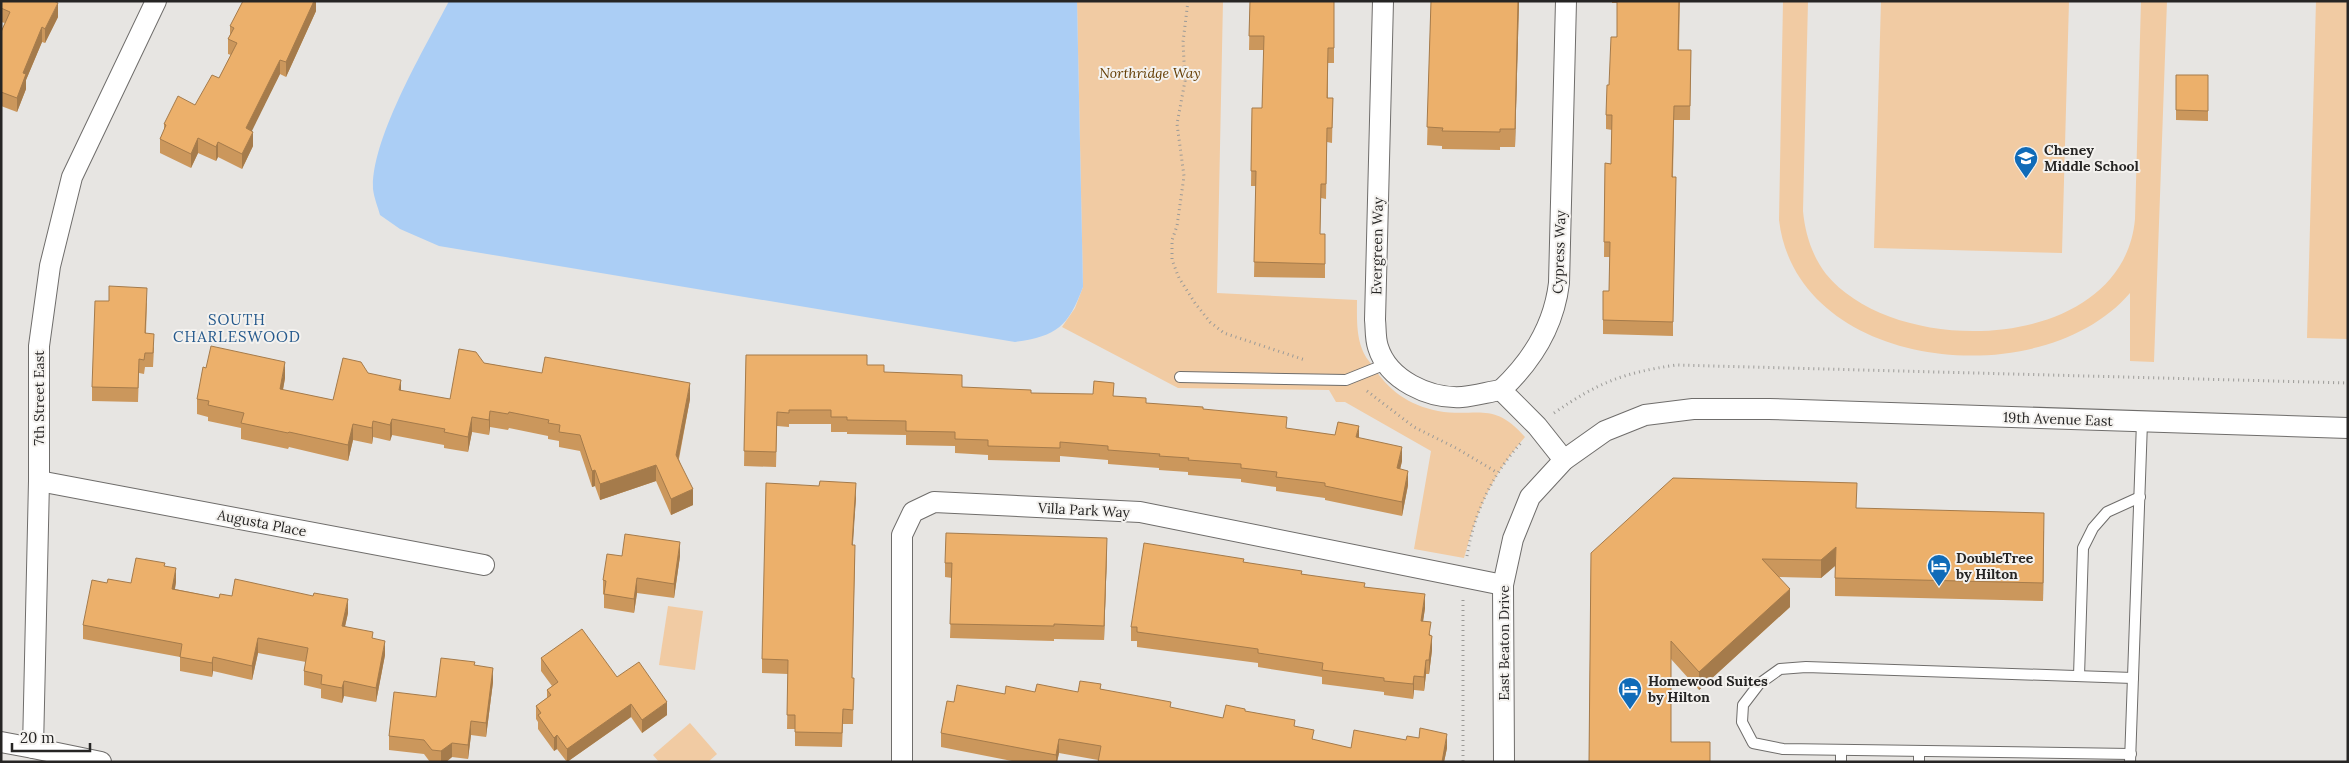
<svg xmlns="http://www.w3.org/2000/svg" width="2349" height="763" font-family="Lora,serif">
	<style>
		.green { fill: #f1cba3 }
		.water { fill: #abcef5 }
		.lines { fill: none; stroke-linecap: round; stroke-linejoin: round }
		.service-casing { stroke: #6f6d6b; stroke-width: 12 }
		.minor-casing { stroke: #6f6d6b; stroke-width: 22 }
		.path { stroke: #9b9a97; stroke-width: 3; stroke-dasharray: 1 4; stroke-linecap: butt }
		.service { stroke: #fff; stroke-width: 10 }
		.minor { stroke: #fff; stroke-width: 20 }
		.wall { fill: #cb975c }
		.shaded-wall { fill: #a57b4b }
		.building { fill: #ecb06b; stroke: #a57b4b }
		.labels { text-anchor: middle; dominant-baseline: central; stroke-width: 4; stroke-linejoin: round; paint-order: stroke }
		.park-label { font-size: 14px; font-style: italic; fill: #633c02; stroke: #f4f2ef }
		.poi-label { font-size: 14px; font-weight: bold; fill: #262524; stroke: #f4f2ef; text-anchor: start }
		.street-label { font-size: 14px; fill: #262524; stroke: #f4f2ef }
		.neighbourhood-label { font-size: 15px; letter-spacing: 1px; fill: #25598c; stroke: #f4f2ef }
	</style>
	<rect width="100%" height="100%" fill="#e7e5e2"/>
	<g class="green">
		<path d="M 1077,1 L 1223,1 L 1217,293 L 1357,300 C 1357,316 1356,333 1362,349 C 1364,355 1368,360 1372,365 C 1388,390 1408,405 1438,411 C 1476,418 1493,400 1525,437 C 1492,475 1477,510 1464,558 L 1414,549 L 1431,451 L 1345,402 L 1336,402 L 1329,390 L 1178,388 L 1062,327 L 1075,308 L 1083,287 Z"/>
		<path d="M 1783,1 L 1808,1 L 1803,211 C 1805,233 1812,256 1826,274 C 1897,361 2123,353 2135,219 L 2141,1 L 2167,1 L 2154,362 L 2130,361 L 2130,293 C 2042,396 1797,372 1779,220 Z"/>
		<path d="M 1881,1 L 2069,1 L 2062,253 L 1874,248 Z"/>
		<path d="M 2316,1 L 2348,1 L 2348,339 L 2307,338 Z"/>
		<path d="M 668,606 L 703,611 L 695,670 L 659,665 Z"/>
		<path d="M 690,723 L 717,754 L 708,762 L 659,762 L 653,755 Z"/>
	</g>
	<path class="water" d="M 449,1 L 1077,1 L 1083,287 C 1068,327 1057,336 1015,342 L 439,246 L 400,229 L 380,215 C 378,207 374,198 373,189 C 371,138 425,48 449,1 Z"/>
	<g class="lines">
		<g class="service-casing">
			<g id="service">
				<path d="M 1180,377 L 1346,380 L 1386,364"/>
				<path d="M 2079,676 L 2083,548 L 2093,528 L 2107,512 L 2140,497"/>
				<path d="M 2131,754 L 1783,749 L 1753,743 L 1742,722 L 1743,705 L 1759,684 L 1780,669 L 1806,667 L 2133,678"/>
				<path d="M 1841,762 L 1841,750"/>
				<path d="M 1919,762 L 1919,751"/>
				<path d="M 2130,762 L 2142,422"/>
			</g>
		</g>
		<g class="minor-casing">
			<g id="minor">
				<path d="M 1383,1 L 1375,320 C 1376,328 1375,338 1378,347 C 1388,380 1429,399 1462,397 C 1475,396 1488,392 1501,390"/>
				<path d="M 1564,460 L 1537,426 L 1501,390 C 1532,361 1554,325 1559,283 L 1566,1"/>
				<path d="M 39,481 L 484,565"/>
				<path d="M 1,742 L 33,748"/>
				<path d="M 101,762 L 33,748 L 39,481 L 39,346 L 50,266 L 72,177 L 156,1"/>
				<path d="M 902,762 L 902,535 L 913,512 L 934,502 L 1140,512 L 1503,585"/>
				<path d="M 1504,762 L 1503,585 L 1513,539 L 1530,497 L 1564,460 L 1605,431 L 1645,415 L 1693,409 L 1769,409 L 2348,428"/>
			</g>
		</g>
		<g class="path">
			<path d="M 1188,1 L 1183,42 L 1185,81 L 1177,124 L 1184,176 L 1177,226 L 1172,240 L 1172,260 L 1179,278 L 1195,303 L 1210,322 L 1224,333 L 1305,360"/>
			<path d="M 1367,391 L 1414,427 L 1456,448 L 1498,473"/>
			<path d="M 1554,413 C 1599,382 1623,373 1676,365 L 2348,383"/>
			<path d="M 1467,556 C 1474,513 1492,474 1522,442"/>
			<path d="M 1463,600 L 1463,762"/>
		</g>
		<use href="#service" class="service"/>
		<use href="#minor" class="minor"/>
	</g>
	<g class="wall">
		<path d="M 1,1 L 58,17 L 45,43 L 42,42 L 26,80 L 26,89 L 17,112 L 1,106 L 1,32 L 5,23 L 1,22 Z"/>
		<path d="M 316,1 L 316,11 L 286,77 L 280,74 L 251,131 L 253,146 L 242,169 L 218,157 L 216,161 L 198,153 L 191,168 L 160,153 L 160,139 L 164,130 L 164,124 L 195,105 L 219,78 L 231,55 L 228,54 L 228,39 L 230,35 L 230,26 Z"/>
		<path d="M 1250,1 L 1334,1 L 1334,63 L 1328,63 L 1328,98 L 1333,98 L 1332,143 L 1327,142 L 1326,199 L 1321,198 L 1320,234 L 1325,234 L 1325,278 L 1254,277 L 1256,186 L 1251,186 L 1252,108 L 1262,108 L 1264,50 L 1249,50 Z"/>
		<path d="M 1431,1 L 1519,1 L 1515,147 L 1500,147 L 1500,150 L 1442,149 L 1442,146 L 1427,145 Z"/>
		<path d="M 1612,1 L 1680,1 L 1679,50 L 1691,50 L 1690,120 L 1674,120 L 1673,177 L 1673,336 L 1603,334 L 1603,320 L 1609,291 L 1610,257 L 1604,257 L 1605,163 L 1611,164 L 1612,130 L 1606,129 L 1606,115 L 1609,85 L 1617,37 L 1617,3 L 1612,3 Z"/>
		<path d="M 2176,75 L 2208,75 L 2208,121 L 2176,120 Z"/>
		<path d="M 147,302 L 146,333 L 154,348 L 153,367 L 145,367 L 144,374 L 139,373 L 138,402 L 92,401 L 92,387 Z"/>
		<path d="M 746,355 L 867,365 L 884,372 L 962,387 L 1031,393 L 1114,396 L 1146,403 L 1203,409 L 1287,429 L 1359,438 L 1402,461 L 1400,469 L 1408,485 L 1402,516 L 1325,500 L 1325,498 L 1276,491 L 1276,487 L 1241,482 L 1241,479 L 1188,475 L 1188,472 L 1159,470 L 1159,468 L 1108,464 L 1108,460 L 1060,456 L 1060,462 L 988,460 L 988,455 L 955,453 L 955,446 L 906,445 L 906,435 L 847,434 L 847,432 L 831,432 L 831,424 L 789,424 L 789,427 L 777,426 L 776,467 L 744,466 Z"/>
		<path d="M 484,363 L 690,399 L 679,459 L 693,505 L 671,515 L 656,481 L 600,500 L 595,486 L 592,487 L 580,451 L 559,447 L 559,441 L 548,439 L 548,436 L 509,428 L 508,430 L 490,427 L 489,435 L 472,432 L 468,452 L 444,448 L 444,445 L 392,435 L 390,441 L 373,437 L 372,444 L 353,440 L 348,461 L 289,447 L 288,449 L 241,439 L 241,428 L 208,421 L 208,417 L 197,414 L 197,399 L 285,378 L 283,390 L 333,400 L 368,373 L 401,391 L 450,399 Z"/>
		<path d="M 856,497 L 852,545 L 855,559 L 852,678 L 854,678 L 853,724 L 843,724 L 842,747 L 795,746 L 795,729 L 787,729 L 788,674 L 762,673 L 762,659 Z"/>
		<path d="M 1857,508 L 2044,531 L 2043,601 L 1835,596 L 1835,566 L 1821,578 L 1779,577 L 1790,607 L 1699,690 L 1671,659 L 1589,762 L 1591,553 Z"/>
		<path d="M 1107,552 L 1104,640 L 1054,639 L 1054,641 L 950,638 L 952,578 L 945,577 L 945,563 Z"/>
		<path d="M 622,556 L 680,556 L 674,598 L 637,593 L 634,613 L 604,608 L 604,595 L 603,594 L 603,580 Z"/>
		<path d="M 1244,562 L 1365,587 L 1425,608 L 1423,621 L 1431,636 L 1432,650 L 1429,674 L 1426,674 L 1424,691 L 1414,690 L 1413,699 L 1384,695 L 1384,692 L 1322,684 L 1322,677 L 1258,667 L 1258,663 L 1137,647 L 1137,641 L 1131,641 L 1131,627 Z"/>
		<path d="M 165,566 L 176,582 L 175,589 L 219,598 L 348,613 L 345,626 L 373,639 L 385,655 L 376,702 L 344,696 L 342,703 L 321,698 L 321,689 L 304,685 L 304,671 L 306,662 L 258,653 L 252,680 L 213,671 L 212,677 L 180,671 L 180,657 L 83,639 L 83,625 L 107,583 L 131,583 Z"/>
		<path d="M 541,658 L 617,677 L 667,715 L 642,733 L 631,717 L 567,762 L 557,749 L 554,751 L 538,729 L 538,722 L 536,719 L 536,706 L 547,698 L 547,690 L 552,686 L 541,671 Z"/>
		<path d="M 475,665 L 493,682 L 486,737 L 471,735 L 468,759 L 452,757 L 446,762 L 430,762 L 424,754 L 389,750 L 389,736 Z"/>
		<path d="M 1101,689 L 1171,708 L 1223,718 L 1245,711 L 1295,727 L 1314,740 L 1351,748 L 1447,748 L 1444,762 L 1098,762 L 1098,760 L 1059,753 L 1057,762 L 1017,762 L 941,747 L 941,733 L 954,702 L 1005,694 L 1035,692 L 1078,692 Z"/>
	</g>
	<g class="shaded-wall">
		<path d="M 314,1 L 316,1 L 316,11 L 286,77 L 286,62 Z"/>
		<path d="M 1518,1 L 1519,1 L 1515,147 L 1515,129 Z"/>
		<path d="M 58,3 L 58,17 L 45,43 L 45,29 Z"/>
		<path d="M 42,27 L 42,42 L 26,80 L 26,89 L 17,112 L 17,98 L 23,73 Z"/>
		<path d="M 280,60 L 280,74 L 246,143 L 246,128 Z"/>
		<path d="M 253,132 L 253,146 L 242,169 L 242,154 Z"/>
		<path d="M 198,138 L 198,153 L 191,168 L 191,154 Z"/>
		<path d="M 218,142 L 218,157 L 216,161 L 216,147 Z"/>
		<path d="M 285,362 L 285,378 L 280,405 L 280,389 Z"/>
		<path d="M 401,380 L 401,396 L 399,390 Z"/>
		<path d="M 690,383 L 690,399 L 676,471 L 676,455 Z"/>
		<path d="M 490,411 L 490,427 L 489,435 L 489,420 Z"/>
		<path d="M 472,417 L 472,432 L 468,452 L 468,437 Z"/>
		<path d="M 392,419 L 392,435 L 390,441 L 390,425 Z"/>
		<path d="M 373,421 L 373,437 L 372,444 L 372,428 Z"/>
		<path d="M 353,424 L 353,440 L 348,461 L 348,445 Z"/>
		<path d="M 1359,426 L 1359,440 L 1356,437 Z"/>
		<path d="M 1402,447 L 1402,461 L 1397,482 L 1397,468 Z"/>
		<path d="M 656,465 L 656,481 L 600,500 L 600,484 Z"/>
		<path d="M 595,470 L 595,486 L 592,487 L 592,471 Z"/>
		<path d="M 1408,471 L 1408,485 L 1402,516 L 1402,502 Z"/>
		<path d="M 856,483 L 856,497 L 852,559 L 852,545 Z"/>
		<path d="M 693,489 L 693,505 L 671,515 L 671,499 Z"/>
		<path d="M 2044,513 L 2044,531 L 2043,601 L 2043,583 Z"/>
		<path d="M 1107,538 L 1107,552 L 1104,640 L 1104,626 Z"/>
		<path d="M 680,542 L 680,556 L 674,598 L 674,584 Z"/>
		<path d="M 1836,547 L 1836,565 L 1821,578 L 1821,560 Z"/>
		<path d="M 176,568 L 176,582 L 172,603 L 172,589 Z"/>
		<path d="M 637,578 L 637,593 L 634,613 L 634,599 Z"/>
		<path d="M 1790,589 L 1790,607 L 1699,690 L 1699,672 Z"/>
		<path d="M 1425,594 L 1425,608 L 1421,635 L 1421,621 Z"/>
		<path d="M 348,599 L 348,613 L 342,640 L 342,626 Z"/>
		<path d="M 1432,636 L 1432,650 L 1429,674 L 1429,660 Z"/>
		<path d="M 258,638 L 258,653 L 252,680 L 252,666 Z"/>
		<path d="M 385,641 L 385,655 L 376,702 L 376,688 Z"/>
		<path d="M 213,657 L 213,671 L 212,677 L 212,663 Z"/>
		<path d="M 1426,660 L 1426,674 L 1424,691 L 1424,677 Z"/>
		<path d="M 493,668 L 493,682 L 486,737 L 486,723 Z"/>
		<path d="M 1414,676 L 1414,690 L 1413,699 L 1413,684 Z"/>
		<path d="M 344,681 L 344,696 L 342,703 L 342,688 Z"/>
		<path d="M 667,702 L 667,715 L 642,733 L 642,720 Z"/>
		<path d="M 631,704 L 631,717 L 567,762 L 567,749 Z"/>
		<path d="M 471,721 L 471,735 L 468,759 L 468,745 Z"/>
		<path d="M 1447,734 L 1447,748 L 1444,762 L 1442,762 Z"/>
		<path d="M 557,735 L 557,749 L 554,751 L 554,738 Z"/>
		<path d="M 1059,739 L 1059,753 L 1057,762 L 1056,762 L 1056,755 Z"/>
		<path d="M 452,743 L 452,757 L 446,762 L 441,762 L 441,751 Z"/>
	</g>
	<g class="building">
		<path d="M 1,1 L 54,1 L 58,3 L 45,29 L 42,27 L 23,73 L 26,74 L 17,98 L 1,92 L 1,32 L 10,12 L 1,8 Z"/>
		<path d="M 243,1 L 314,1 L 286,62 L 280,60 L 246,128 L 253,132 L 242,154 L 218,142 L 216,147 L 198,138 L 191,154 L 160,139 L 166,125 L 164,124 L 178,96 L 195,105 L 212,75 L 219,78 L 237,43 L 228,39 L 234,28 L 230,26 Z"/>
		<path d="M 1250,1 L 1334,1 L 1334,48 L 1328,48 L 1327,98 L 1333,98 L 1332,128 L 1327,128 L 1326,184 L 1321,184 L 1320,234 L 1325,234 L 1325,264 L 1254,262 L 1256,171 L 1251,171 L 1252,108 L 1262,108 L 1264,36 L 1249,36 Z"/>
		<path d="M 1431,1 L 1518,1 L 1515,129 L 1500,129 L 1500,132 L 1442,131 L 1443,128 L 1427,127 Z"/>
		<path d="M 1617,1 L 1679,1 L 1678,50 L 1691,50 L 1690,106 L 1674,106 L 1672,177 L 1676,177 L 1673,322 L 1603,320 L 1603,291 L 1609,291 L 1610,242 L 1604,242 L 1605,163 L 1611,164 L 1612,115 L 1606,115 L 1607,85 L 1609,85 L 1611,37 L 1617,37 Z"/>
		<path d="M 2176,75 L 2208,75 L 2208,111 L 2176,110 Z"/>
		<path d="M 109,286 L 147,288 L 145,333 L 154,334 L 153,353 L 145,353 L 144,360 L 139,359 L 138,388 L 92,387 L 95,301 L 109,301 Z"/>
		<path d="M 211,346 L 285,362 L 280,389 L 333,400 L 343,358 L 361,362 L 368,373 L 401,380 L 399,390 L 450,399 L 459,349 L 476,352 L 484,363 L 542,373 L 545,357 L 690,383 L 676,455 L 693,489 L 671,499 L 656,465 L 600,484 L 595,470 L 592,471 L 580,435 L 559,432 L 560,425 L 548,423 L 549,420 L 509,412 L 508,414 L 490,411 L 489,420 L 472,417 L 468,437 L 444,432 L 445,429 L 392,419 L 390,425 L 373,421 L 372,428 L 353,424 L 348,445 L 289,432 L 288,433 L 241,423 L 244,413 L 208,405 L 209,401 L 197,399 L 203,367 L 206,368 Z"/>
		<path d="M 746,355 L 867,355 L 867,365 L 884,365 L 884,372 L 962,375 L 962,387 L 1031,390 L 1031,393 L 1093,394 L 1094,381 L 1114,383 L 1113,396 L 1146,398 L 1146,403 L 1203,407 L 1203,409 L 1287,417 L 1286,428 L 1335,435 L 1338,422 L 1359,426 L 1356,437 L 1402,447 L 1397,468 L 1408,471 L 1402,502 L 1325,486 L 1325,483 L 1276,477 L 1277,472 L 1241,468 L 1241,464 L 1188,460 L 1189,458 L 1159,456 L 1160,454 L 1108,450 L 1108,446 L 1060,442 L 1060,448 L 988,446 L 988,440 L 955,439 L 955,432 L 906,431 L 906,421 L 847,420 L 847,417 L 831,417 L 831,410 L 789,410 L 789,413 L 777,412 L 776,452 L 744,451 Z"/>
		<path d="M 1673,478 L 1857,483 L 1856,508 L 2044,513 L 2043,583 L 1835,578 L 1836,547 L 1821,560 L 1762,559 L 1790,589 L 1699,672 L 1671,641 L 1671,742 L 1710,742 L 1710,762 L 1589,762 L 1591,553 Z"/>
		<path d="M 820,481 L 856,483 L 852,545 L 855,545 L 852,678 L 854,678 L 853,710 L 843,709 L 842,733 L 795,732 L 795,715 L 787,715 L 788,660 L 762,659 L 766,483 L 819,486 Z"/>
		<path d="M 946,533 L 1107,538 L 1104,626 L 1054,624 L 1054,626 L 950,624 L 952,563 L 945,563 Z"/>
		<path d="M 625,534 L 680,542 L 674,584 L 637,578 L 634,599 L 604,594 L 606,581 L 603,580 L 607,554 L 622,556 Z"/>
		<path d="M 1144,543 L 1244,559 L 1243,562 L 1302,571 L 1301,574 L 1365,583 L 1364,587 L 1425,594 L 1421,621 L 1431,622 L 1429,635 L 1432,636 L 1429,660 L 1426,660 L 1424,677 L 1414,676 L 1413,684 L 1384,681 L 1384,678 L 1322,670 L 1323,663 L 1258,653 L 1258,649 L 1137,632 L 1137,627 L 1131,627 Z"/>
		<path d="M 136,558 L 165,563 L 164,566 L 176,568 L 172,589 L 219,598 L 220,594 L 232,596 L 235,579 L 313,596 L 314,593 L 348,599 L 342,626 L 373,632 L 372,638 L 385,641 L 376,688 L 344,681 L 342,688 L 321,684 L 322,675 L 304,671 L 308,648 L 258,638 L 252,666 L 213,657 L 212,663 L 180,657 L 182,644 L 83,625 L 92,580 L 107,583 L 108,579 L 131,583 Z"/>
		<path d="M 582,629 L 617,677 L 639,662 L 667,702 L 642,720 L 631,704 L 567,749 L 557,735 L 554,738 L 538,715 L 541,713 L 536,706 L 551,695 L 547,690 L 558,682 L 541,658 Z"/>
		<path d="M 441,658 L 475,662 L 474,665 L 493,668 L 486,723 L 471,721 L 468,745 L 452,743 L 441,751 L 432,750 L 424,740 L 389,736 L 394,692 L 436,697 Z"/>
		<path d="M 1080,681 L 1101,684 L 1100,689 L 1171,702 L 1170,707 L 1223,718 L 1226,705 L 1245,709 L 1245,711 L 1295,720 L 1294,726 L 1314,730 L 1312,739 L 1351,748 L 1354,730 L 1406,740 L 1407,736 L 1419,738 L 1420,728 L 1447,734 L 1442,762 L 1098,762 L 1101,746 L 1059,739 L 1056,755 L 941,733 L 947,701 L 954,702 L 957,685 L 1005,694 L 1006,686 L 1035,692 L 1037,684 L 1078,692 Z"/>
	</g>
	<defs>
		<g id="school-pin" transform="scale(1.25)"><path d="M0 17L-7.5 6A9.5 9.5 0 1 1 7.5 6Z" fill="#106bb8" stroke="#f4f2ef"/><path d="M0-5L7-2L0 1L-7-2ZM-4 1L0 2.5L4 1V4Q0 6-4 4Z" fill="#fff"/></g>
		<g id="hotel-pin" transform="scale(1.25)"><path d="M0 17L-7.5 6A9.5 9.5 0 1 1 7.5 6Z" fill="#106bb8" stroke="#f4f2ef"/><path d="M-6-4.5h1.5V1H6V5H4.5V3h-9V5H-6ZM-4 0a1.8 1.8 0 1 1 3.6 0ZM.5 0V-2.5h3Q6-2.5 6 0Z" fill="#fff"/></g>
	</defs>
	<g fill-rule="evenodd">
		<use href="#school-pin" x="2026" y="158"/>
		<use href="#hotel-pin" x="1939" y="566"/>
		<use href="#hotel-pin" x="1630" y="689"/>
	</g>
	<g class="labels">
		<g class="park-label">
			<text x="1150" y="73">Northridge Way</text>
		</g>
		<g class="poi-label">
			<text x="2044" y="150">Cheney<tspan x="2044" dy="16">Middle School</tspan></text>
			<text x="1956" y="558">DoubleTree<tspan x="1956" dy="16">by Hilton</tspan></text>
			<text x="1648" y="681">Homewood Suites<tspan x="1648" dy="16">by Hilton</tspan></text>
		</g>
		<g class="street-label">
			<text transform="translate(1377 246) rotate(-89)">Evergreen Way</text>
			<text transform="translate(1559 252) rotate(-88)">Cypress Way</text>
			<text transform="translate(39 398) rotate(-90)">7th Street East</text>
			<text transform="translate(2058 419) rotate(2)">19th Avenue East</text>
			<text transform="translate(1084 510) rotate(3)">Villa Park Way</text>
			<text transform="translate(262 523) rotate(11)">Augusta Place</text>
			<text transform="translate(1504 643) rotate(-90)">East Beaton Drive</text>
		</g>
		<g class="neighbourhood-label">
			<text x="237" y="319">SOUTH<tspan x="237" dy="17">CHARLESWOOD</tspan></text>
		</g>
	</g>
	<rect width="2349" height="763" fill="none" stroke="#262524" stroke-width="5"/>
	<path d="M12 743v8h78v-8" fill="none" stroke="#262524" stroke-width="2.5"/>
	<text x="20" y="743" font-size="15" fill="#262524" stroke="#f4f2ef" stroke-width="4" paint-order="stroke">20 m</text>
</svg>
